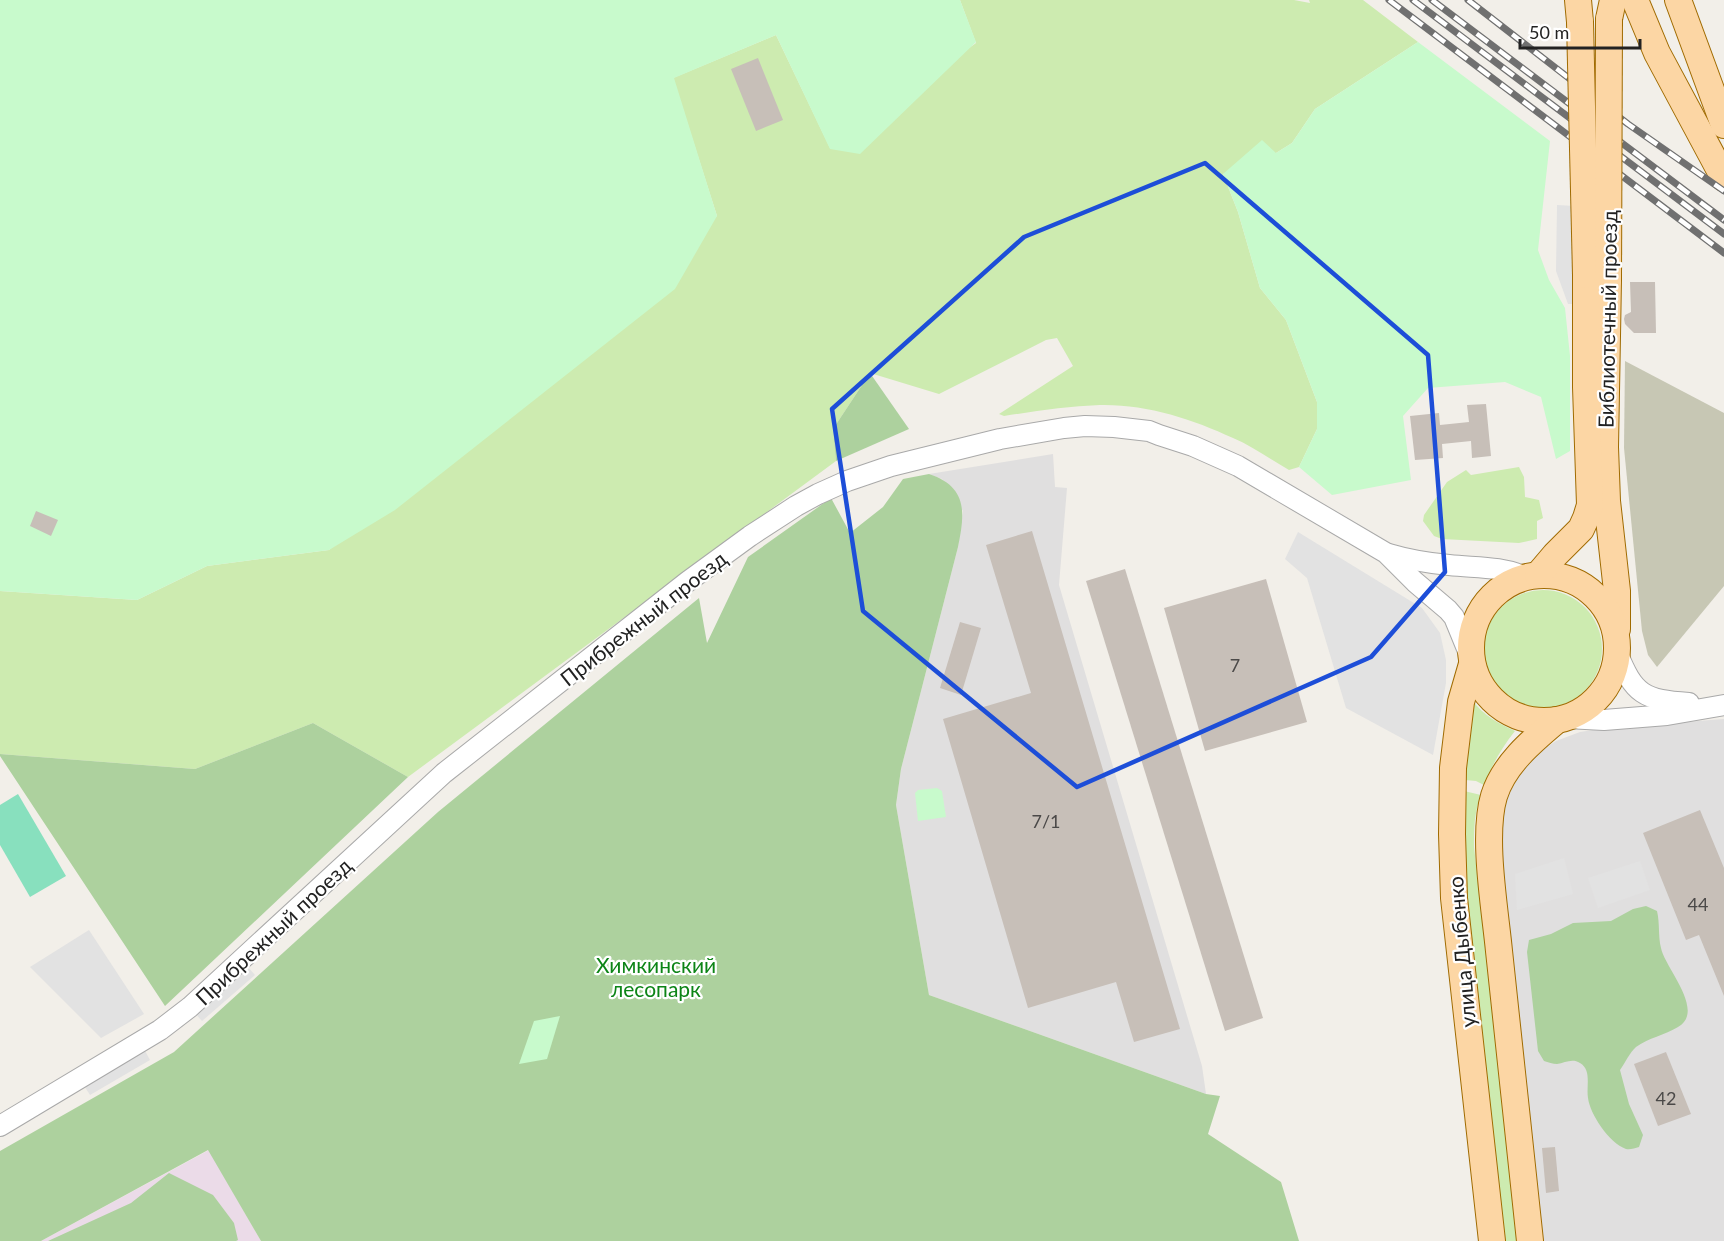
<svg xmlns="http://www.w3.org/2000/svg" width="1724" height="1241" font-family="Lato,sans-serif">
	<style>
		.residential { fill: #e0dfdf }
		.industrial { fill: #ebdbe8 }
		.construction { fill: #c7c7b4 }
		.grass { fill: #cdebb0 }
		.forest { fill: #add19e }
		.park { fill: #c8facc }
		.pitch { fill: #88e0be }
		.parking { fill: #e2e2e2 }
		.building { fill: #c7bfb8 }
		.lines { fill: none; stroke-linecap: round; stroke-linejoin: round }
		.minor-casing { stroke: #a9a9a9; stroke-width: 22 }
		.major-casing { stroke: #a06b00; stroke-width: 28 }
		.minor { stroke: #fff; stroke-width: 20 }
		.major { stroke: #fcd6a4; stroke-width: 26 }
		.rail-casing { stroke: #707070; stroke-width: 7 }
		.rail { stroke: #fff; stroke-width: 4.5; stroke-dasharray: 14; stroke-linecap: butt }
		.major-bridge-casing { stroke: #a06b00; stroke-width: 28; stroke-linecap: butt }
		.major-bridge { stroke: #fcd6a4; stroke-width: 26 }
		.marked { fill: none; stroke: #1d4ed8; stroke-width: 4.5; stroke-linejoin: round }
		.labels { text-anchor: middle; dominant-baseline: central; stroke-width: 4.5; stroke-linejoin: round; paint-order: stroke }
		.number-label { font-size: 18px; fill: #4b4948 }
		.street-label { font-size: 21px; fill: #222; stroke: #fff }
		.park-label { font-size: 21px; fill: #0c8416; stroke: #fff }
	</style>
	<rect width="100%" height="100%" fill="#f2efe9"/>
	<g class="residential">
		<path d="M 1053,454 L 1055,487 L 1067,488 L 1059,585 L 1202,1066 L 1206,1094 L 929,995 L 896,805 L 901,769 L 958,547 L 963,511 L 942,479 L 929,474 Z"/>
		<path d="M 1724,719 L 1724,1241 L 1539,1241 L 1500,843 L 1505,801 L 1510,788 L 1520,771 L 1535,755 L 1556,741 L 1580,732 L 1606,728 Z"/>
	</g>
	<path class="industrial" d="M 209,1150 L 261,1241 L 41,1241 Z"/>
	<path class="construction" d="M 1625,361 L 1724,413 L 1724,586 L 1657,667 L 1648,655 L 1642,631 L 1624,448 Z"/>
	<g class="grass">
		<path d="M 960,0 L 1294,0 L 1310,3 L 1309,0 L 1363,0 L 1418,42 L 1315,109 L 1292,143 L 1276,153 L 1223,174 L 1238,212 L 1260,288 L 1286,320 L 1317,402 L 1317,429 L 1299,467 L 1289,470 C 1270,459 1252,446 1233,438 C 1192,419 1146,404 1100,405 C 1068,406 1036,411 1004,416 L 999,414 L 1073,366 L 1057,338 L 1046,340 L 939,394 L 870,373 L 833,429 L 836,461 L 408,777 L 313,723 L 195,769 L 0,754 L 0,591 L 137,600 L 207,566 L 329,550 L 717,216 L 673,78 L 776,35 L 830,148 L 976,43 Z"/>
		<path d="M 1519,467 L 1524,477 L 1525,497 L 1539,500 L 1543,518 L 1537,521 L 1537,539 L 1519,543 L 1442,539 L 1434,536 L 1423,521 L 1424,515 L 1447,482 L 1466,470 L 1471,475 Z"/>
		<circle cx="1543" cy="649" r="59"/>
		<path d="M 1472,700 C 1484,716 1498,723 1515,731 C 1502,747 1492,765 1484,785 L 1476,781 L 1465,780 Z"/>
		<path d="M 1464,791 L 1481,795 C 1474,812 1474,830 1474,847 L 1520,1241 L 1503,1241 L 1460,860 Z"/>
	</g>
	<g class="forest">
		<path d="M 870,373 L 909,429 L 836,461 L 833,429 Z"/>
		<path d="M 929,474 C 968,487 965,513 958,547 L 901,769 L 896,805 L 929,995 L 1206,1094 L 1220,1096 L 1208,1134 L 1281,1182 L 1299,1241 L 261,1241 L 208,1150 L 41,1241 L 0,1241 L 0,1151 L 174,1052 L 438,812 L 699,598 L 707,643 L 748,557 L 831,498 L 850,533 L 883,507 L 903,479 Z"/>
		<path d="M 313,723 L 408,777 L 165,1006 L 0,756 L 0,754 L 195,769 Z"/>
		<path d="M 1646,906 L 1657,911 C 1660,924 1658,936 1661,948 C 1665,968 1706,1011 1678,1027 C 1665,1035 1648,1038 1636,1047 C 1630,1052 1625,1063 1620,1070 L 1629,1104 L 1643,1135 L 1639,1147 C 1635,1148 1630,1150 1626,1149 C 1609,1143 1590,1114 1588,1098 C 1586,1086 1592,1070 1580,1063 C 1572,1058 1565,1063 1557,1064 C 1553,1064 1548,1062 1544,1061 L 1538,1051 L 1527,952 L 1529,940 L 1551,934 L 1573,923 L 1611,921 L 1633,909 Z"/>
		<path d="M 169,1173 L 213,1195 L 234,1223 L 238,1240 L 236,1241 L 48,1241 L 131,1203 Z"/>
	</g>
	<g class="park">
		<path d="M 0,0 L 960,0 L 976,42 L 860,154 L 830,149 L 776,35 L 674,78 L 717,216 L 675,289 L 395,510 L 329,550 L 207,566 L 137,600 L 0,591 Z"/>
		<path d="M 1418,42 L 1550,141 L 1538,250 L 1549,280 L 1565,308 L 1570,356 L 1570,451 L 1556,459 L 1541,397 L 1505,382 L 1428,388 L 1403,416 L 1411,480 L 1332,495 L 1299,467 L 1317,429 L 1317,402 L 1286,320 L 1260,288 L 1238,212 L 1223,174 L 1262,140 L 1276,153 L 1292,143 L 1315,109 Z"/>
		<path d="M 937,788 L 942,791 L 946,817 L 918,821 L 915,793 L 918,790 Z"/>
		<path d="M 560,1016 L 547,1059 L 519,1064 L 534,1021 Z"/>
	</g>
	<path class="pitch" d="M 18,794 L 66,876 L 30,897 L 0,845 L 0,805 Z"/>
	<g class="parking">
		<path d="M 1557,205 L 1575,206 L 1575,304 L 1568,304 L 1556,271 Z"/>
		<path d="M 1298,532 L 1422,608 L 1440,633 L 1446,660 L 1446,683 L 1433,755 L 1346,708 L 1307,578 L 1285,559 Z"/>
		<path d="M 1564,858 L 1573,894 L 1517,910 L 1515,874 Z"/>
		<path d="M 1640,861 L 1650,890 L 1598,908 L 1588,878 Z"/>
		<path d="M 89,930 L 144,1014 L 101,1038 L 30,967 Z"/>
		<path d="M 246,965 L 255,975 L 202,1021 L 194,1012 Z"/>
		<path d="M 144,1049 L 150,1060 L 90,1095 L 83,1084 Z"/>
	</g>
	<g class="building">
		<path d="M 758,58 L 783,120 L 756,131 L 731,69 Z"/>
		<path d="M 1630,282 L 1655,282 L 1656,333 L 1634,333 L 1625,324 L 1624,319 L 1625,315 L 1631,312 Z"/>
		<path d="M 1486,404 L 1491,456 L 1472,458 L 1471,441 L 1442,444 L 1443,458 L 1415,460 L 1410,416 L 1439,413 L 1440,425 L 1469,422 L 1467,405 Z"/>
		<path d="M 36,511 L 58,520 L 51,536 L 30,526 Z"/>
		<path d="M 1032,531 L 1180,1029 L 1134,1042 L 1116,982 L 1028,1008 L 943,719 L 1031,693 L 986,545 Z"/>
		<path d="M 1125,569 L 1263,1018 L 1225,1031 L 1086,581 Z"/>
		<path d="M 1266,579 L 1307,722 L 1205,751 L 1164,608 Z"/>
		<path d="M 960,622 L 981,628 L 961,695 L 940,688 Z"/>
		<path d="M 1700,810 L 1724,868 L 1724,996 L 1699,935 L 1686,940 L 1643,833 Z"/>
		<path d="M 1666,1052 L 1691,1114 L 1658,1126 L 1634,1064 Z"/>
		<path d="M 1555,1147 L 1559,1191 L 1546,1193 L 1542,1148 Z"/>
	</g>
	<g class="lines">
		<g class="minor-casing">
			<g id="minor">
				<path d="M 1389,554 C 1409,560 1428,563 1449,565 C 1478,568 1499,566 1527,577"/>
				<path d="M 1617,652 C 1634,695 1644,700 1689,703"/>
				<path d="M 1567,718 L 1604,720 L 1667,715 L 1724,705"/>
				<path d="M 0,1126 L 160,1030 L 190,1007 L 444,773 L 687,582 L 750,536 L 796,506 L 818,494 L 847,481 L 891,466 L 1000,439 L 1064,428 L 1085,426 L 1114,427 L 1149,431 L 1159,435 L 1193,446 L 1238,466 L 1386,553 L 1415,582 L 1448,610 L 1454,617 L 1470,656"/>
			</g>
		</g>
		<g class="major-casing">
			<g id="major">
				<path d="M 1578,0 L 1580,22"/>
				<path d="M 1635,0 L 1657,53 L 1724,178"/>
				<path d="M 1678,0 L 1724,125"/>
				<path d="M 1609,19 L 1613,0"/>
				<path d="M 1608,280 L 1605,447 L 1607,501 L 1617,591 L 1617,629"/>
				<circle cx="1544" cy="648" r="73"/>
				<path d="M 1538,575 L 1555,555 L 1581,529 L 1586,518 L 1590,505 L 1586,387 L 1586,275"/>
				<path d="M 1472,664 L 1461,702 L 1453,768 L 1452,834 L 1454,898 L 1492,1241"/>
				<path d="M 1530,1241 C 1520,1144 1509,1048 1499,951 C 1495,909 1482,836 1494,796 C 1504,764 1532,741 1557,720"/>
			</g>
		</g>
		<use href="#minor" class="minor"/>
		<use href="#major" class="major"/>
		<g class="rail-casing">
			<g id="rail">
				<path d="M 1389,0 L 1724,253"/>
				<path d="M 1413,0 L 1724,234"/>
				<path d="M 1432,0 L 1724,220"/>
				<path d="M 1468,0 L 1628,124 L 1724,191"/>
			</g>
		</g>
		<use href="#rail" class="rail"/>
		<g class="major-bridge-casing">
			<g id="major-bridge">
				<path d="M 1580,22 L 1586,275"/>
				<path d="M 1608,280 L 1609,19"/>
			</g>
		</g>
		<use href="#major-bridge" class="major-bridge"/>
	</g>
	<path class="marked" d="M 1205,163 L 1428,355 L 1445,572 L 1371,657 L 1077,787 L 863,611 L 832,409 L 1024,237 Z"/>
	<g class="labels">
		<g class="number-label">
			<text x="1235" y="665">7</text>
			<text x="1046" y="821">7/1</text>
			<text x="1698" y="904">44</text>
			<text x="1666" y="1098">42</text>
		</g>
		<g class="street-label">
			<text transform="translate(1607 319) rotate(-89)">Библиотечный проезд</text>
			<text transform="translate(643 618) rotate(-38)">Прибрежный проезд</text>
			<text transform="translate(273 931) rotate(-43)">Прибрежный проезд</text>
			<text transform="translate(1461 952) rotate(-95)">улица Дыбенко</text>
		</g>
		<g class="park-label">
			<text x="656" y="964">Химкинский<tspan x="656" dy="24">лесопарк</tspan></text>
		</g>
	</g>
	<path d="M1520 39v9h120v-9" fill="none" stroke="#222222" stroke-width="3"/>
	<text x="1529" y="39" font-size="18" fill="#222222" stroke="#ffffff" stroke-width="4.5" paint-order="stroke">50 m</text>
</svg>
